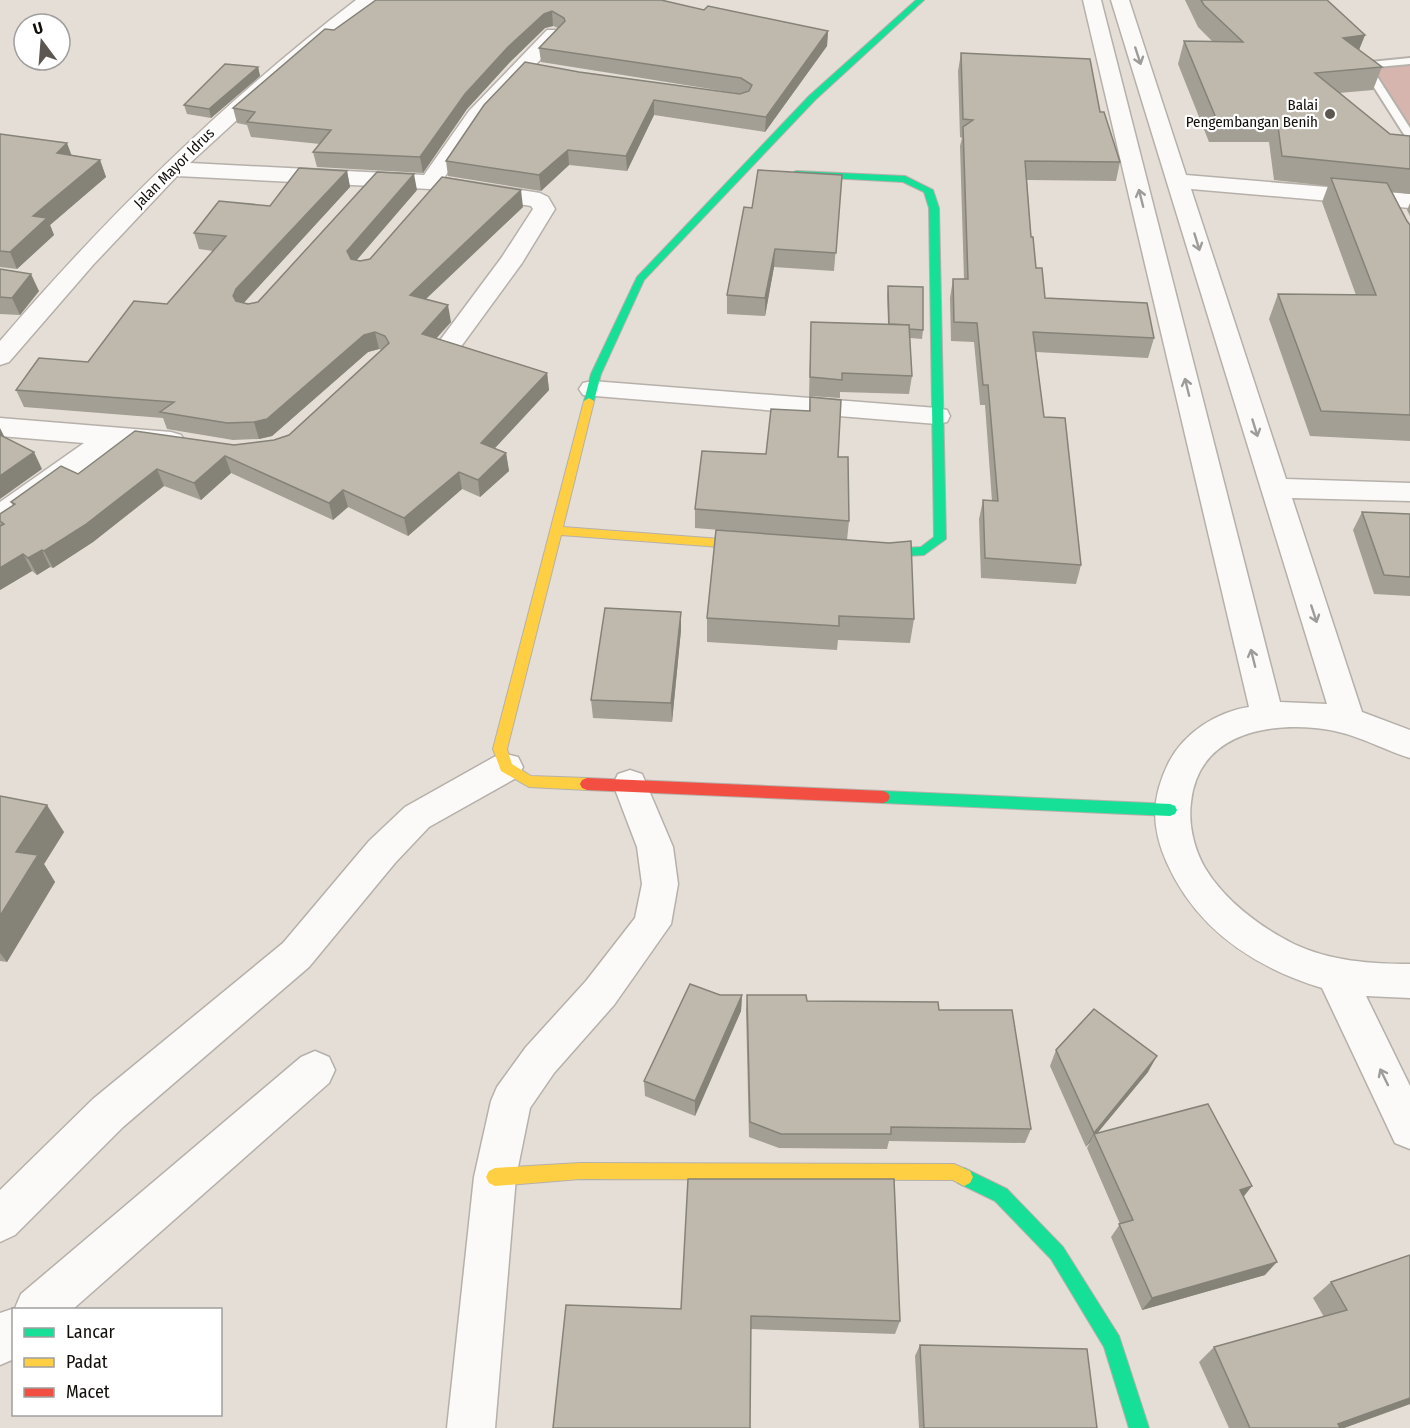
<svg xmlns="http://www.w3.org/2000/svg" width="1410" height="1428" font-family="'Fira Sans Condensed',sans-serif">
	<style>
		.forest { fill: #d6b5ae }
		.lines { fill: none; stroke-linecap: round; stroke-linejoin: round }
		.lane-casing { stroke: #b6b0aa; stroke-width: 4 }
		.street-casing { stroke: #b6b0aa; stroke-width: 3 }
		.fast-casing { stroke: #b6b0aa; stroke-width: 2 }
		.slow-casing { stroke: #b6b0aa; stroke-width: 2 }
		.jam-casing { stroke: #b6b0aa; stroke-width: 2 }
		.lane { fill: #fbfaf9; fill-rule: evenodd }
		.street { fill: #fbfaf9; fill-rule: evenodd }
		.fast { fill: #16e098; fill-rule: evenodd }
		.slow { fill: #ffcf43; fill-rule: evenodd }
		.jam { fill: #f24e42; fill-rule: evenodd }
		.wall { fill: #a39f94 }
		.shaded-wall { fill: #858278 }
		.building { fill: #beb9ac; stroke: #858278; stroke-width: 1.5 }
		.oneway { stroke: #9e9c99 }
		.poi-dot { fill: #5c5751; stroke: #fff; stroke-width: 2 }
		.labels { text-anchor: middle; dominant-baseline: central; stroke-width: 4.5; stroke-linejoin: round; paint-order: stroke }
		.far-poi-label { font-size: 15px; fill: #120e09; stroke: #fff; text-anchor: end }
		.far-street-label { font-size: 15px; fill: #120e09; stroke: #fff }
	</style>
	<rect width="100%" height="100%" fill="#e5ded6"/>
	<path class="forest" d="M 1410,61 L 1410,136 L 1375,81 L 1374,64 Z"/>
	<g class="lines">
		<g class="lane-casing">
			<path id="lane" d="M 1410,58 L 1410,64 L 1377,67 L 1373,70 L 1410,128 L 1410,139 L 1405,136 L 1363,70 L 1370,62 Z"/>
		</g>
		<g class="street-casing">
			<g id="street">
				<path d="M 356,0 L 377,0 L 275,85 L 190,163 L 424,175 L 469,111 L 547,30 L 561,30 L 564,34 L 561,38 L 484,119 L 444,178 L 540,193 L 548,197 L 555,209 L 522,263 L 457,352 L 448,355 L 439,352 L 435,347 L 502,257 L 533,209 L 531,206 L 430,189 L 177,176 L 93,265 L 9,362 L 0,365 L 0,341 C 108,215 224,101 356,0 Z"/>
				<path d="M 1083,0 L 1101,0 L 1280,702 L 1327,704 L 1111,0 L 1129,0 L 1186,175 L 1410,194 L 1410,208 L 1191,189 L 1286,479 L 1410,483 L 1410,501 L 1292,498 L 1362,712 L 1410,730 L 1410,758 C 1376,747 1352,731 1315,728 C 1259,723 1198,738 1191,802 C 1188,824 1194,849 1205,868 C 1225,901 1260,927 1294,944 C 1330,961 1371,964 1410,964 L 1410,998 L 1366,996 L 1410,1086 L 1410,1149 L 1395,1143 L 1322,988 C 1254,967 1197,930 1167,863 C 1151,827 1151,798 1169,762 C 1184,733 1216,712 1249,707 Z"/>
				<path d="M 592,381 L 937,408 L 947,410 L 950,416 L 947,422 L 937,424 L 583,395 L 579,389 L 583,383 Z"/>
				<path d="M 0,418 L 171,432 L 181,435 L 185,441 L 181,447 L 171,450 L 117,445 L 10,523 L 0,526 L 0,502 L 84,443 L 0,436 Z"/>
				<path d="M 506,754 L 518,757 L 523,767 L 518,777 L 429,827 L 395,863 L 309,967 L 123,1127 L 15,1235 L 0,1242 L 0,1190 L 93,1099 L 283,943 L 369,841 L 405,807 L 494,757 Z"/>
				<path d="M 630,770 L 642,774 L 673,847 L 678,884 L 671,924 L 614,1005 L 554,1073 L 530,1108 L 516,1177 L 495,1428 L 447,1428 L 474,1177 L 491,1101 L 497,1087 L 526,1047 L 586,981 L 635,918 L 642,884 L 637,847 L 613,784 L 618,774 Z"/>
				<path d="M 315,1051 L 329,1057 L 335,1070 L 329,1083 L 72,1310 L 14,1310 L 14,1359 L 0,1365 L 0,1313 L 15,1308 L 21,1294 L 301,1057 Z"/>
			</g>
		</g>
		<g class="fast-casing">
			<g id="fast">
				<path d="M 916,0 L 924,0 L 815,100 L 644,280 L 601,374 L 594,401 L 589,404 L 585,403 L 584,401 L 591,374 L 637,277 L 809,96 Z"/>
				<path d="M 796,171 L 905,176 L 933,190 L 939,208 L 946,539 L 924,555 L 868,558 L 862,554 L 868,550 L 921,547 L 934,537 L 929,208 L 924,192 L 903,182 L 793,176 L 791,174 Z"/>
				<path d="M 883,791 L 1170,804 L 1175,806 L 1177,810 L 1175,814 L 1170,816 L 883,803 L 878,801 L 876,797 L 878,793 Z"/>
				<path d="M 964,1168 L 1007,1189 L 1063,1247 L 1119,1336 L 1149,1428 L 1129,1428 L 1104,1347 L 1051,1259 L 995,1201 L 958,1183 L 955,1177 L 958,1171 Z"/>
			</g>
		</g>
		<g class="slow-casing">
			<g id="slow">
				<path d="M 589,398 L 594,401 L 563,527 L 760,542 L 766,546 L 760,550 L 561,535 L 507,749 L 512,764 L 531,776 L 587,778 L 592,780 L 594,784 L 592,788 L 587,790 L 529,787 L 501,771 L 493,749 L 584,401 Z"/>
				<path d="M 580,1163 L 954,1164 L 970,1171 L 973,1177 L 970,1183 L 964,1186 L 953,1180 L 580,1179 L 495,1186 L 489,1183 L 486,1177 L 489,1171 L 495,1168 Z"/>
			</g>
		</g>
		<g class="jam-casing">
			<path id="jam" d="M 587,778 L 883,791 L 888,793 L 890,797 L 888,801 L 883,803 L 587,790 L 582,788 L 580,784 L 582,780 Z"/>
		</g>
		<use href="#lane" class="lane"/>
		<use href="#street" class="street"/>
		<use href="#fast" class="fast"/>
		<use href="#slow" class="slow"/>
		<use href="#jam" class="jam"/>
	</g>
	<g class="wall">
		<path d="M 376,0 L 704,10 L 828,31 L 827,46 L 765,132 L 654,115 L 627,171 L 569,165 L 541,191 L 448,176 L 446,161 L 579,72 L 740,94 L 742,94 L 541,62 L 539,48 L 558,28 L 553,26 L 545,28 L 510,62 L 467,109 L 423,173 L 317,167 L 313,152 L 320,144 L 251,137 L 247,125 L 237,123 L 233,108 L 334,30 Z"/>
		<path d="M 1185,0 L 1327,0 L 1365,35 L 1359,50 L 1382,67 L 1373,90 L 1339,93 L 1390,134 L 1410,136 L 1410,194 L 1392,192 L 1407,221 L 1410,225 L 1410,441 L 1310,436 L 1269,319 L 1278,294 L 1356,295 L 1322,202 L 1328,186 L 1274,180 L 1269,142 L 1209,142 L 1178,64 L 1184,41 L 1213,42 L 1198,27 Z"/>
		<path d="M 961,53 L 1100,112 L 1120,162 L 1116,181 L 1027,180 L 1031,237 L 1036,268 L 1045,298 L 1154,338 L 1148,358 L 1036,352 L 1044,417 L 1081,565 L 1076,584 L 981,578 L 979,519 L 983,500 L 992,501 L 985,405 L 980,405 L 974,342 L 951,341 L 950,298 L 953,279 L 964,279 L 960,146 L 962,138 L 960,137 L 958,71 Z"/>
		<path d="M 258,67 L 260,76 L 211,118 L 187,114 L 184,105 Z"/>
		<path d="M 0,134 L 72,155 L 100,160 L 106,177 L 50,225 L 54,235 L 17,269 L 0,267 Z"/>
		<path d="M 347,171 L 350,187 L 243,303 L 248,304 L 258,302 L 417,190 L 356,260 L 360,261 L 370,259 L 523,207 L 426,299 L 451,322 L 436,338 L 547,373 L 549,390 L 494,448 L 506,453 L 509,471 L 480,497 L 462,489 L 408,536 L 348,507 L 333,520 L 231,473 L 201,500 L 164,486 L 93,542 L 53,568 L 50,567 L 37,575 L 32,571 L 0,590 L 0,514 L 13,506 L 11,502 L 78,474 L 234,445 L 274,440 L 289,435 L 382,350 L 379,349 L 368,352 L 272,436 L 259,439 L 233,440 L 167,429 L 163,418 L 24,407 L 16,390 L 88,362 L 167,304 L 213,251 L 199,249 L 194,233 L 270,206 Z"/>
		<path d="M 842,175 L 834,271 L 774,267 L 765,316 L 727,314 L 727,295 L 752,208 Z"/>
		<path d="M 1410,203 L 1410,216 L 1407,210 Z"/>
		<path d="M 0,269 L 39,291 L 20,315 L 0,314 Z"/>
		<path d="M 888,286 L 923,330 L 922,339 L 910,338 L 912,376 L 909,394 L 840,392 L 840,398 L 809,396 L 811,322 L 888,324 L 887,295 Z"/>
		<path d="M 810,397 L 838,457 L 849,521 L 847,540 L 914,619 L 910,643 L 838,640 L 837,650 L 707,642 L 707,618 L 832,539 L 695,528 L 695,509 L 766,454 L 809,411 Z"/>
		<path d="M 1362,512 L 1410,514 L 1410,596 L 1374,594 L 1353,530 Z"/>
		<path d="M 681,612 L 681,630 L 672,722 L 593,718 L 591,700 Z"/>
		<path d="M 0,796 L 64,832 L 44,864 L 55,882 L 7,962 L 0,961 Z"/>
		<path d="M 720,995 L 742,995 L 741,1011 L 695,1116 L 645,1096 L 644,1081 Z"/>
		<path d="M 747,995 L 807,1001 L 939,1010 L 1031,1129 L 1025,1143 L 889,1141 L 887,1149 L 779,1148 L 749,1137 L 746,1011 Z"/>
		<path d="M 1056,1050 L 1148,1072 L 1097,1133 L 1244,1196 L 1265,1275 L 1142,1310 L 1111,1237 L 1120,1224 L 1087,1148 L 1090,1142 L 1086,1147 L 1050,1066 Z"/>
		<path d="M 1410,1255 L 1410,1404 L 1344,1428 L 1229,1428 L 1199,1362 L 1214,1347 L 1324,1317 L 1313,1298 L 1331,1282 Z"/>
		<path d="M 566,1305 L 900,1321 L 895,1334 L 751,1329 Z"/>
		<path d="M 920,1345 L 1097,1428 L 919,1428 L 915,1356 Z"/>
	</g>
	<g class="shaded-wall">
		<path d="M 552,11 L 553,26 L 545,28 L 510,62 L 467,109 L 423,173 L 420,157 L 465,94 L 508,47 L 544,14 Z"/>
		<path d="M 828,31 L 827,46 L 765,132 L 766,117 Z"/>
		<path d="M 1365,35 L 1356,57 L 1343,38 Z"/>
		<path d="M 258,67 L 260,76 L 211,118 L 209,109 Z"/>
		<path d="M 654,100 L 654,115 L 627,171 L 626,156 Z"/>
		<path d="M 67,143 L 73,159 L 57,153 Z"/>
		<path d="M 568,150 L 569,165 L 541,191 L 539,175 Z"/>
		<path d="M 100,160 L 106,177 L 50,225 L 54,235 L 17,269 L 10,252 L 33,216 Z"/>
		<path d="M 347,171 L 350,187 L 241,306 L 238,313 L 233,296 L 236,289 Z"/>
		<path d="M 414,174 L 417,190 L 350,268 L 347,251 Z"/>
		<path d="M 521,190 L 523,207 L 413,311 L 410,295 Z"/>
		<path d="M 775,249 L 774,267 L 765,316 L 765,298 Z"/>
		<path d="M 31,274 L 39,291 L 20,315 L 12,298 Z"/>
		<path d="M 448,305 L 451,322 L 425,351 L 422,334 Z"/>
		<path d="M 375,332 L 379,349 L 368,352 L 272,436 L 259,439 L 254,422 L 364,335 Z"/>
		<path d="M 547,373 L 549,390 L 484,460 L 481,443 Z"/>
		<path d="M 0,428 L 8,444 L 0,446 Z"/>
		<path d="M 34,452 L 42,469 L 0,499 L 0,476 Z"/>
		<path d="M 506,453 L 509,471 L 480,497 L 478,480 Z"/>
		<path d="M 225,456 L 231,473 L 201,500 L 194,483 Z"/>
		<path d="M 157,469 L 164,486 L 93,542 L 53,568 L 44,551 Z"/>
		<path d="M 459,472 L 462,489 L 408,536 L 404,518 Z"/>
		<path d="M 343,490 L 348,507 L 333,520 L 329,503 Z"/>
		<path d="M 42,550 L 50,567 L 37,575 L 28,558 Z"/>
		<path d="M 23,554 L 32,571 L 0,590 L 0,568 Z"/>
		<path d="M 681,612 L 681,630 L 672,722 L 671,703 Z"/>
		<path d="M 47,805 L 64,832 L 44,864 L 55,882 L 7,962 L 0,953 L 0,916 L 16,852 Z"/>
		<path d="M 742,995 L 741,1011 L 695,1116 L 695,1101 Z"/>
		<path d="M 1157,1056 L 1148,1072 L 1095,1136 L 1094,1134 L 1090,1142 L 1086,1147 L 1094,1133 Z"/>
		<path d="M 1252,1186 L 1241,1200 L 1240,1190 Z"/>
		<path d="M 1277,1262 L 1265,1275 L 1142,1310 L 1152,1298 Z"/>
		<path d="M 1410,1398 L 1410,1404 L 1344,1428 L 1332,1428 L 1338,1424 Z"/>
	</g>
	<g class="building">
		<path d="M 376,0 L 661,0 L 704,10 L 708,6 L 828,31 L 766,117 L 654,100 L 626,156 L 568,150 L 539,175 L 446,161 L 484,105 L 525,62 L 579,72 L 740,94 L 749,91 L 752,85 L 741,78 L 539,48 L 565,21 L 564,18 L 552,11 L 544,14 L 508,47 L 465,94 L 420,157 L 313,152 L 331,130 L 247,122 L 255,112 L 233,108 L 325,29 L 334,30 Z"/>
		<path d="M 1201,0 L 1327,0 L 1365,35 L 1343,38 L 1382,67 L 1315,73 L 1390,134 L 1410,136 L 1410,169 L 1282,156 L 1277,119 L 1216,118 L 1184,41 L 1243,42 L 1204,5 Z"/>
		<path d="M 961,53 L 1090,59 L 1100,112 L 1104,112 L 1120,162 L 1025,161 L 1031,237 L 1033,237 L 1036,268 L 1042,268 L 1045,298 L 1147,303 L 1154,338 L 1033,332 L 1044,417 L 1065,418 L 1081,565 L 985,558 L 983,500 L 998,501 L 988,385 L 983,385 L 977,323 L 954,322 L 953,279 L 968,279 L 963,127 L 973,120 L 963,119 Z"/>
		<path d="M 225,64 L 258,67 L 209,109 L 184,105 Z"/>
		<path d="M 0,134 L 67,143 L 57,153 L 100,160 L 33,216 L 47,218 L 10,252 L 0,251 Z"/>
		<path d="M 299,168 L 347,171 L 236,289 L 233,296 L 236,301 L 248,304 L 258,302 L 377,172 L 414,174 L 347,251 L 351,259 L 360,261 L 370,259 L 442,177 L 521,190 L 410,295 L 448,305 L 422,334 L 547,373 L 481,443 L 506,453 L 478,480 L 459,472 L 404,518 L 343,490 L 329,503 L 225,456 L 194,483 L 157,469 L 85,525 L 44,551 L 42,550 L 28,558 L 23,554 L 0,568 L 0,526 L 4,524 L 0,521 L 0,514 L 15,504 L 11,502 L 61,466 L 78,474 L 135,431 L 234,445 L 274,440 L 289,435 L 389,343 L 385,336 L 375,332 L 364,335 L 267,419 L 254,422 L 227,423 L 160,412 L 174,402 L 16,390 L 39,358 L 88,362 L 134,301 L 167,304 L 226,236 L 194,233 L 219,201 L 270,206 Z"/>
		<path d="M 758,170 L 842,175 L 836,253 L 775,249 L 765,298 L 727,295 L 744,207 L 752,208 Z"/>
		<path d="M 1331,178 L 1387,183 L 1407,221 L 1410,225 L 1410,415 L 1321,411 L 1278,294 L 1376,295 Z"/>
		<path d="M 0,269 L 31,274 L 12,298 L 0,297 Z"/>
		<path d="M 888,286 L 923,287 L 923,330 L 909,329 L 909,325 L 889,324 Z"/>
		<path d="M 811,322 L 909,325 L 912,376 L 842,373 L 842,380 L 810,377 Z"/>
		<path d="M 810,397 L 841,400 L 838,457 L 848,457 L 849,521 L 695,509 L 702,451 L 766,454 L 771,409 L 810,411 Z"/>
		<path d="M 0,435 L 34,452 L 0,476 Z"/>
		<path d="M 1362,512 L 1410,514 L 1410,577 L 1384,575 Z"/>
		<path d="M 716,530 L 889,543 L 911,541 L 914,619 L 839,616 L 839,626 L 707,618 Z"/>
		<path d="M 605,608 L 681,612 L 671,703 L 591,700 Z"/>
		<path d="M 0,796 L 47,805 L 16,852 L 38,855 L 0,916 Z"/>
		<path d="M 690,984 L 720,995 L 742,995 L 695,1101 L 644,1081 Z"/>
		<path d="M 747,995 L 806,995 L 807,1001 L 938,1002 L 939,1010 L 1012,1010 L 1031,1129 L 891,1127 L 891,1134 L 781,1134 L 750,1122 Z"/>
		<path d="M 1094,1009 L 1157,1056 L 1094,1133 L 1056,1050 Z"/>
		<path d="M 1208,1104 L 1252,1186 L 1240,1190 L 1277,1262 L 1152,1298 L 1119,1224 L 1133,1220 L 1094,1134 Z"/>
		<path d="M 688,1179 L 894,1179 L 900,1321 L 751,1316 L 750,1428 L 553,1428 L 566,1305 L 681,1309 Z"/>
		<path d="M 1410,1255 L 1410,1398 L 1338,1424 L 1340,1428 L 1250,1428 L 1214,1347 L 1347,1310 L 1331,1282 Z"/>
		<path d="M 920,1345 L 1087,1349 L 1097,1428 L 924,1428 Z"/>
	</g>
	<defs><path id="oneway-shaft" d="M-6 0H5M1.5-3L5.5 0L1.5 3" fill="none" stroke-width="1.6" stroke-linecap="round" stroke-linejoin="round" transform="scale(1.5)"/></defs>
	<g class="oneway">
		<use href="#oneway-shaft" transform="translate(1138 56) rotate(72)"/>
		<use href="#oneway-shaft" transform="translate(1141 198) rotate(-104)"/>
		<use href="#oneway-shaft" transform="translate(1197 242) rotate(73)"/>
		<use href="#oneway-shaft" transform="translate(1187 387) rotate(-104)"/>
		<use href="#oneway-shaft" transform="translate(1255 428) rotate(73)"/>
		<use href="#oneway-shaft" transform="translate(1314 614) rotate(72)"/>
		<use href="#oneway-shaft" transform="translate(1253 658) rotate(-104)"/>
		<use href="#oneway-shaft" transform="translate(1384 1077) rotate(-116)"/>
	</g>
	<circle class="poi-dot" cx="1330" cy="114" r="6"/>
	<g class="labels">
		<g class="far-poi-label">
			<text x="1318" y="105">Balai<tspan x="1318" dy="17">Pengembangan Benih</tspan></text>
		</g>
		<g class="far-street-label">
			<text transform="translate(174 168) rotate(-45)">Jalan Mayor Idrus</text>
		</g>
	</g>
	<rect x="12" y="1308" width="210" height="108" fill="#ffffff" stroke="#a09f9d" stroke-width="1.5"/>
	<rect x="24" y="1328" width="30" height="9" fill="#16e098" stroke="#a09f9d" stroke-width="1.5"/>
	<text x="66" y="1338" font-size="18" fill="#120e09">Lancar</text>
	<rect x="24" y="1358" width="30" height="9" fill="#ffcf43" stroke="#a09f9d" stroke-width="1.5"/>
	<text x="66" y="1368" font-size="18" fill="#120e09">Padat</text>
	<rect x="24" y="1388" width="30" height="9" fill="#f24e42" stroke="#a09f9d" stroke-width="1.5"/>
	<text x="66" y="1398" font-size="18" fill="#120e09">Macet</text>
	<g transform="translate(42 42) rotate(344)"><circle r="28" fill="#ffffff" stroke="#a09f9d" stroke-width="1.5"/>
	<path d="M0-4.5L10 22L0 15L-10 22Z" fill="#5c5751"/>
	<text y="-9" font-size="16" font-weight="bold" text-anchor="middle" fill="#120e09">U</text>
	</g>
</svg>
